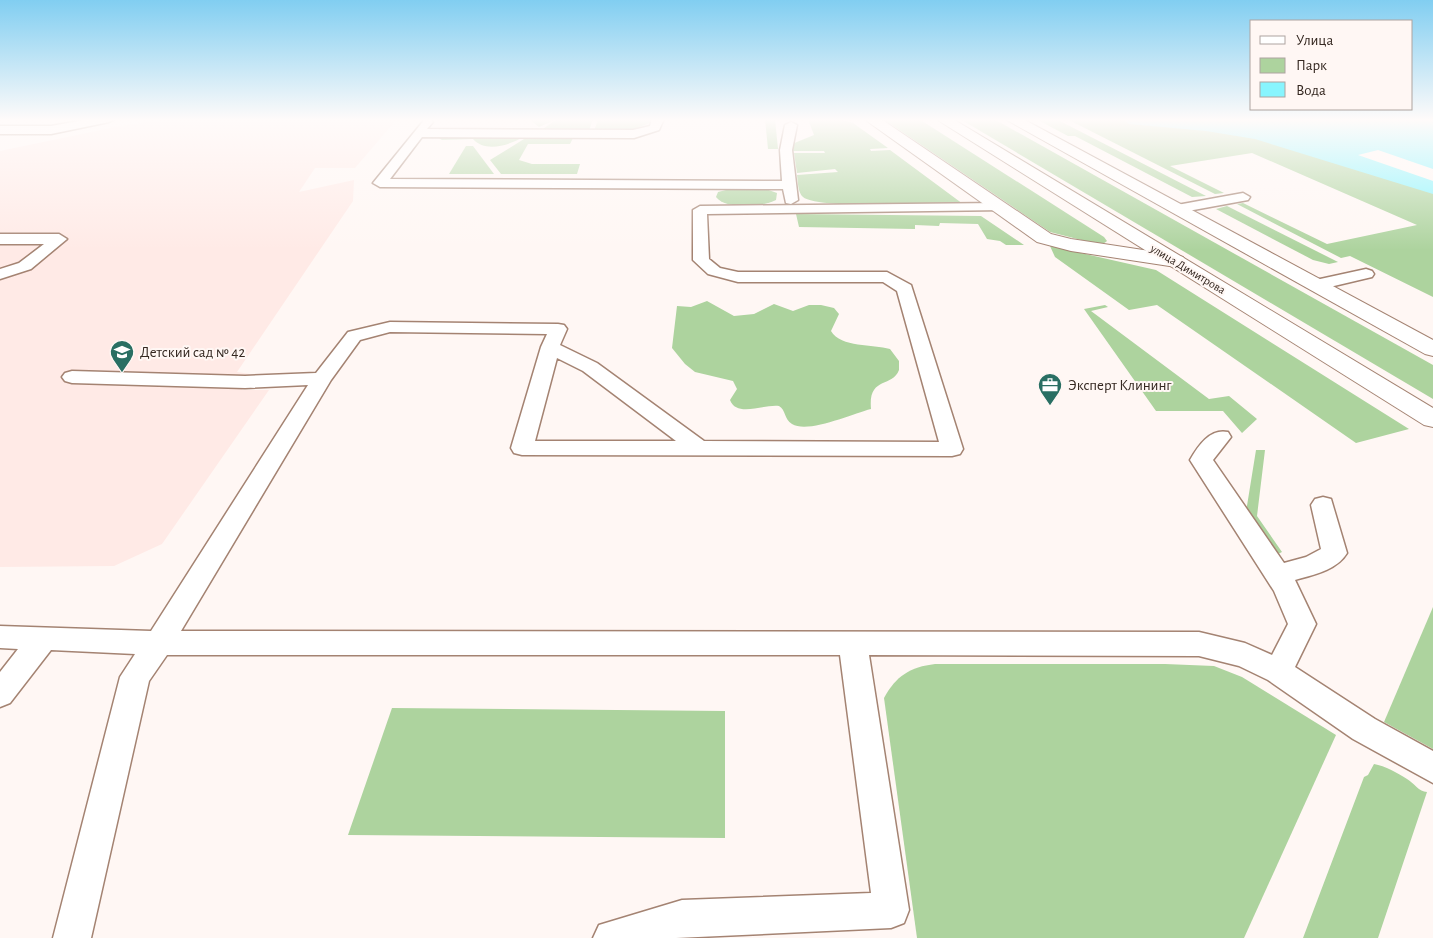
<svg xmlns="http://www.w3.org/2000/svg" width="1433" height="938" font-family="'Alegreya Sans',sans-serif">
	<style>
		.education { fill: #ffeae6 }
		.green { fill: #add39e }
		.water { fill: #88f5fe }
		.pier { fill: #fff7f4 }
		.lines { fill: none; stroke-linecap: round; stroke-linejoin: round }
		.lane-casing { stroke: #a48372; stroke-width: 3 }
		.street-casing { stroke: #a48372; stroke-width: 2 }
		.secondary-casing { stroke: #a48372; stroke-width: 2 }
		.lane { fill: #fff; fill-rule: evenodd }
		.street { fill: #fff; fill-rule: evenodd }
		.secondary { fill: #fff; fill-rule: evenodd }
		.labels { text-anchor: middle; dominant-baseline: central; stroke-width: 4; stroke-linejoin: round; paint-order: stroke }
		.far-street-label { font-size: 12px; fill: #352821; stroke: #fff7f4 }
		.poi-label { font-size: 15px; fill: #352821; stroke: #fff7f4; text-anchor: start }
	</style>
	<rect width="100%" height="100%" fill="#fff7f4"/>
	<path class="education" d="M 171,119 L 397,119 L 355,168 L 315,168 L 299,192 L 354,180 L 353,201 L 237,372 L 250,374 L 242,390 L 269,390 L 162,544 L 114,566 L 0,567 L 0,151 L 120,126 Z"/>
	<g class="green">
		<path d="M 529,119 L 651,119 L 650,123 L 631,130 L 594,131 L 598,120 L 593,119 L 589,131 L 549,130 L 543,129 L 557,119 L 539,127 Z"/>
		<path d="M 765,119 L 775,119 L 778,149 L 768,149 Z"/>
		<path d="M 808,119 L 839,119 L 853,123 L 888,148 L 870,149 L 871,151 L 890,150 L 963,204 C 940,205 816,209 803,197 C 798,193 798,182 797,175 L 838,172 L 835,169 L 797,173 L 794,153 L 825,153 L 824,151 L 793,151 L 792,144 L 814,135 Z"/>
		<path d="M 883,119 L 919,119 L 1104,237 L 1107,241 L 1103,244 L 1093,243 L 1050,232 Z"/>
		<path d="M 960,119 L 994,119 L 1433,365 L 1433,399 Z"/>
		<path d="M 1036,119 L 1056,119 L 1206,196 L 1192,197 L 1075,136 L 1068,136 Z"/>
		<path d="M 1067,119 L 1433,119 L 1433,297 L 1350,256 L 1341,258 L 1237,204 L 1243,203 L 1327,244 L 1417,225 L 1252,153 L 1170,166 L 1224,193 L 1215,194 Z"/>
		<path d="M 437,137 L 523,137 C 510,145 485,153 473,139 L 442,140 Z"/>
		<path d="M 573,138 L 570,144 L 528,144 L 519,160 L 532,164 L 580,164 L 577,174 L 501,174 L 490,160 L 524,139 Z"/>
		<path d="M 466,146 L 473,146 L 494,174 L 449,174 Z"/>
		<path d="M 763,188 L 777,193 L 776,200 C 762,207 726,210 716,197 L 718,192 L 730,189 Z"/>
		<path d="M 1227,206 L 1338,262 L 1329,264 L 1313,260 L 1216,209 Z"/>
		<path d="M 796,214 L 981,216 L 1024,245 L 1006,245 L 1000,241 L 987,239 L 978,224 L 940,223 L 939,226 L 915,225 L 915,229 L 799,227 Z"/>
		<path d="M 1050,246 L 1156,270 L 1409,429 L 1356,443 L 1157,305 L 1129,310 L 1055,257 Z"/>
		<path d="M 707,301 L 734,316 L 754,314 L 774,304 L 793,311 L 809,305 L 821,305 L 834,308 L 839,314 L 831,331 C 841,348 873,344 890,349 L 899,361 L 899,370 C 892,388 868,376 871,409 C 851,414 808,434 792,424 C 784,419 786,410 779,406 C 763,404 737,418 730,400 L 737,389 L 733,381 L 695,372 L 685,364 L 672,348 L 677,306 L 691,307 Z"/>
		<path d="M 1105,305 L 1108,307 L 1091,311 L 1209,399 L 1229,396 L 1257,419 L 1242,433 L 1223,411 L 1156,411 L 1084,309 Z"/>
		<path d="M 1256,450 L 1265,450 L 1257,516 L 1282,552 L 1276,555 L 1246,512 Z"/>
		<path d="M 1433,607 L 1433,749 L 1384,722 Z"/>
		<path d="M 935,664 L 1165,664 L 1214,666 L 1242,677 L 1336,735 L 1244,938 L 917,938 L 884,698 C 896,676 910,667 935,664 Z"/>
		<path d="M 392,708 L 725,711 L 725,838 L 348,835 Z"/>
		<path d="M 1374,764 C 1385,766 1398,773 1407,779 C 1414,783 1419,792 1427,792 L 1378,938 L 1303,938 L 1364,777 L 1368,775 Z"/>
	</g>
	<path class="water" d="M 1122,119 L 1433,119 L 1433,194 L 1255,139 L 1206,131 L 1129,124 Z"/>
	<path class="pier" d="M 1378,150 L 1433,169 L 1433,181 L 1358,155 Z"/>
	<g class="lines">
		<g class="lane-casing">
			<g id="lane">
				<path d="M 90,119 L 115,119 L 109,122 L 51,134 L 0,134 L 0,126 L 51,126 Z"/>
				<path d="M 652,119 L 664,119 L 659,130 L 634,138 L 422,137 L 390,179 L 782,181 L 780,150 L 785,125 L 791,122 L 797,125 L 792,150 L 798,200 L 791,204 L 786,203 L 783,189 L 380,187 L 373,183 L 425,119 L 431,120 L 433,122 L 427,129 L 633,130 L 650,126 Z"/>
				<path d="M 1243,193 L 1250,197 L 1248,200 L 1177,213 L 1170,209 L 1177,205 Z"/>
				<path d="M 999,203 L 1006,207 L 1004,210 L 707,214 L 709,259 L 720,268 L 738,272 L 887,272 L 911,285 L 963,449 L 960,454 L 952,456 L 522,455 L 514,453 L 511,448 L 541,347 L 547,334 L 390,332 L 360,340 L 331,380 L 181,631 L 1199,632 L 1245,643 L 1272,655 L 1288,624 L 1274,591 L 1190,460 C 1198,446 1210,428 1228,432 L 1231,437 L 1213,460 L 1284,563 L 1306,557 L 1321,549 L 1311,505 L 1315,499 L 1323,497 L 1331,499 L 1347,553 C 1337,570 1313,575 1295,580 L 1316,624 L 1295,667 L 1375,719 L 1433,751 L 1433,783 L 1353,739 L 1268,680 L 1239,666 L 1199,656 L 869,655 L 909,910 L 904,923 L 891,928 L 676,938 L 593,938 L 599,925 L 682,900 L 871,893 L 840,655 L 167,655 L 149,681 L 91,938 L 53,938 L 120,677 L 135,654 L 51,650 L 10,703 L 0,707 L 0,672 L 18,649 L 0,648 L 0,626 L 151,631 L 308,385 L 245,388 L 72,383 L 65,381 L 62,377 L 65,373 L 72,371 L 245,376 L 316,373 L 348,332 L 390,322 L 558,324 L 564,325 L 567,329 L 560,345 L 597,363 L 704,441 L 939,442 L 897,291 L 883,282 L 738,282 L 708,274 L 693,260 L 693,210 L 700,206 ZM 557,358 L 583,371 L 676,441 L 535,441 Z"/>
				<path d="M 0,234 L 59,234 L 67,239 L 31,269 L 0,279 L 0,269 L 19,263 L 44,244 L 0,244 Z"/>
				<path d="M 1366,269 L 1372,271 L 1374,274 L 1372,277 L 1317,290 L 1311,289 L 1309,285 L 1311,281 Z"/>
			</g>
		</g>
		<g class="street-casing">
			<path id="street" d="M 864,119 L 881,119 L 1051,234 L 1071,239 L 1176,255 L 1183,257 L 1186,261 L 1183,265 L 1176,267 L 1071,251 L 1037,242 Z"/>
		</g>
		<g class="secondary-casing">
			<g id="secondary">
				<path d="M 936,119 L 953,119 L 1433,408 L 1433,427 L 1424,425 Z"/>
				<path d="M 1005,119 L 1023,119 L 1433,340 L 1433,356 L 1425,354 Z"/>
			</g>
		</g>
		<use href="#lane" class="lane"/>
		<use href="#street" class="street"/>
		<use href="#secondary" class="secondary"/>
	</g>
	<linearGradient id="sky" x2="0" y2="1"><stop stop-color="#81cef1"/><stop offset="0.48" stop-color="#fffbfa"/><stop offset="1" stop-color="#fffbfa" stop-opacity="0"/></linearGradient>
	<rect width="1433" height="250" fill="url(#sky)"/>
	<defs>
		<g id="school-pin" transform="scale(1.25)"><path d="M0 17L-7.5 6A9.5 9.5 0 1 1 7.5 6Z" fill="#296f63" stroke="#fff7f4"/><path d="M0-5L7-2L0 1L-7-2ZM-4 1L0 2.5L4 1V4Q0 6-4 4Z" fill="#fff"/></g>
		<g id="office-pin" transform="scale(1.25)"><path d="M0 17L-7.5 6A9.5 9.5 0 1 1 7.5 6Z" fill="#296f63" stroke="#fff7f4"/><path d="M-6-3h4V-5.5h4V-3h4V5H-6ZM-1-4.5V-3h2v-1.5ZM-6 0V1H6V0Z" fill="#fff"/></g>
	</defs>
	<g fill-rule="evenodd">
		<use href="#school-pin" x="122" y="352"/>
		<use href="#office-pin" x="1050" y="385"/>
	</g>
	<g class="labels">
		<g class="far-street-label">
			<text transform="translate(1188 269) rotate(31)">улица Димитрова</text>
		</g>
		<g class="poi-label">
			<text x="140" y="352">Детский сад № 42</text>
			<text x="1068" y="385">Эксперт Клининг</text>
		</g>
	</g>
	<rect x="1250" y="20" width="162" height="90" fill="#fff7f4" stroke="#aea4a0"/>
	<rect x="1260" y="36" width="25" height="8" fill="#ffffff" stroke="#aea4a0"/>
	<text x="1296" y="45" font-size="15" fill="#352821">Улица</text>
	<rect x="1260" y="58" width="25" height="15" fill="#add39e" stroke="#aea4a0"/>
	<text x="1296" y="70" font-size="15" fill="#352821">Парк</text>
	<rect x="1260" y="82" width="25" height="15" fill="#88f5fe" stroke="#aea4a0"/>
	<text x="1296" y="95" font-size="15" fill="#352821">Вода</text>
</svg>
